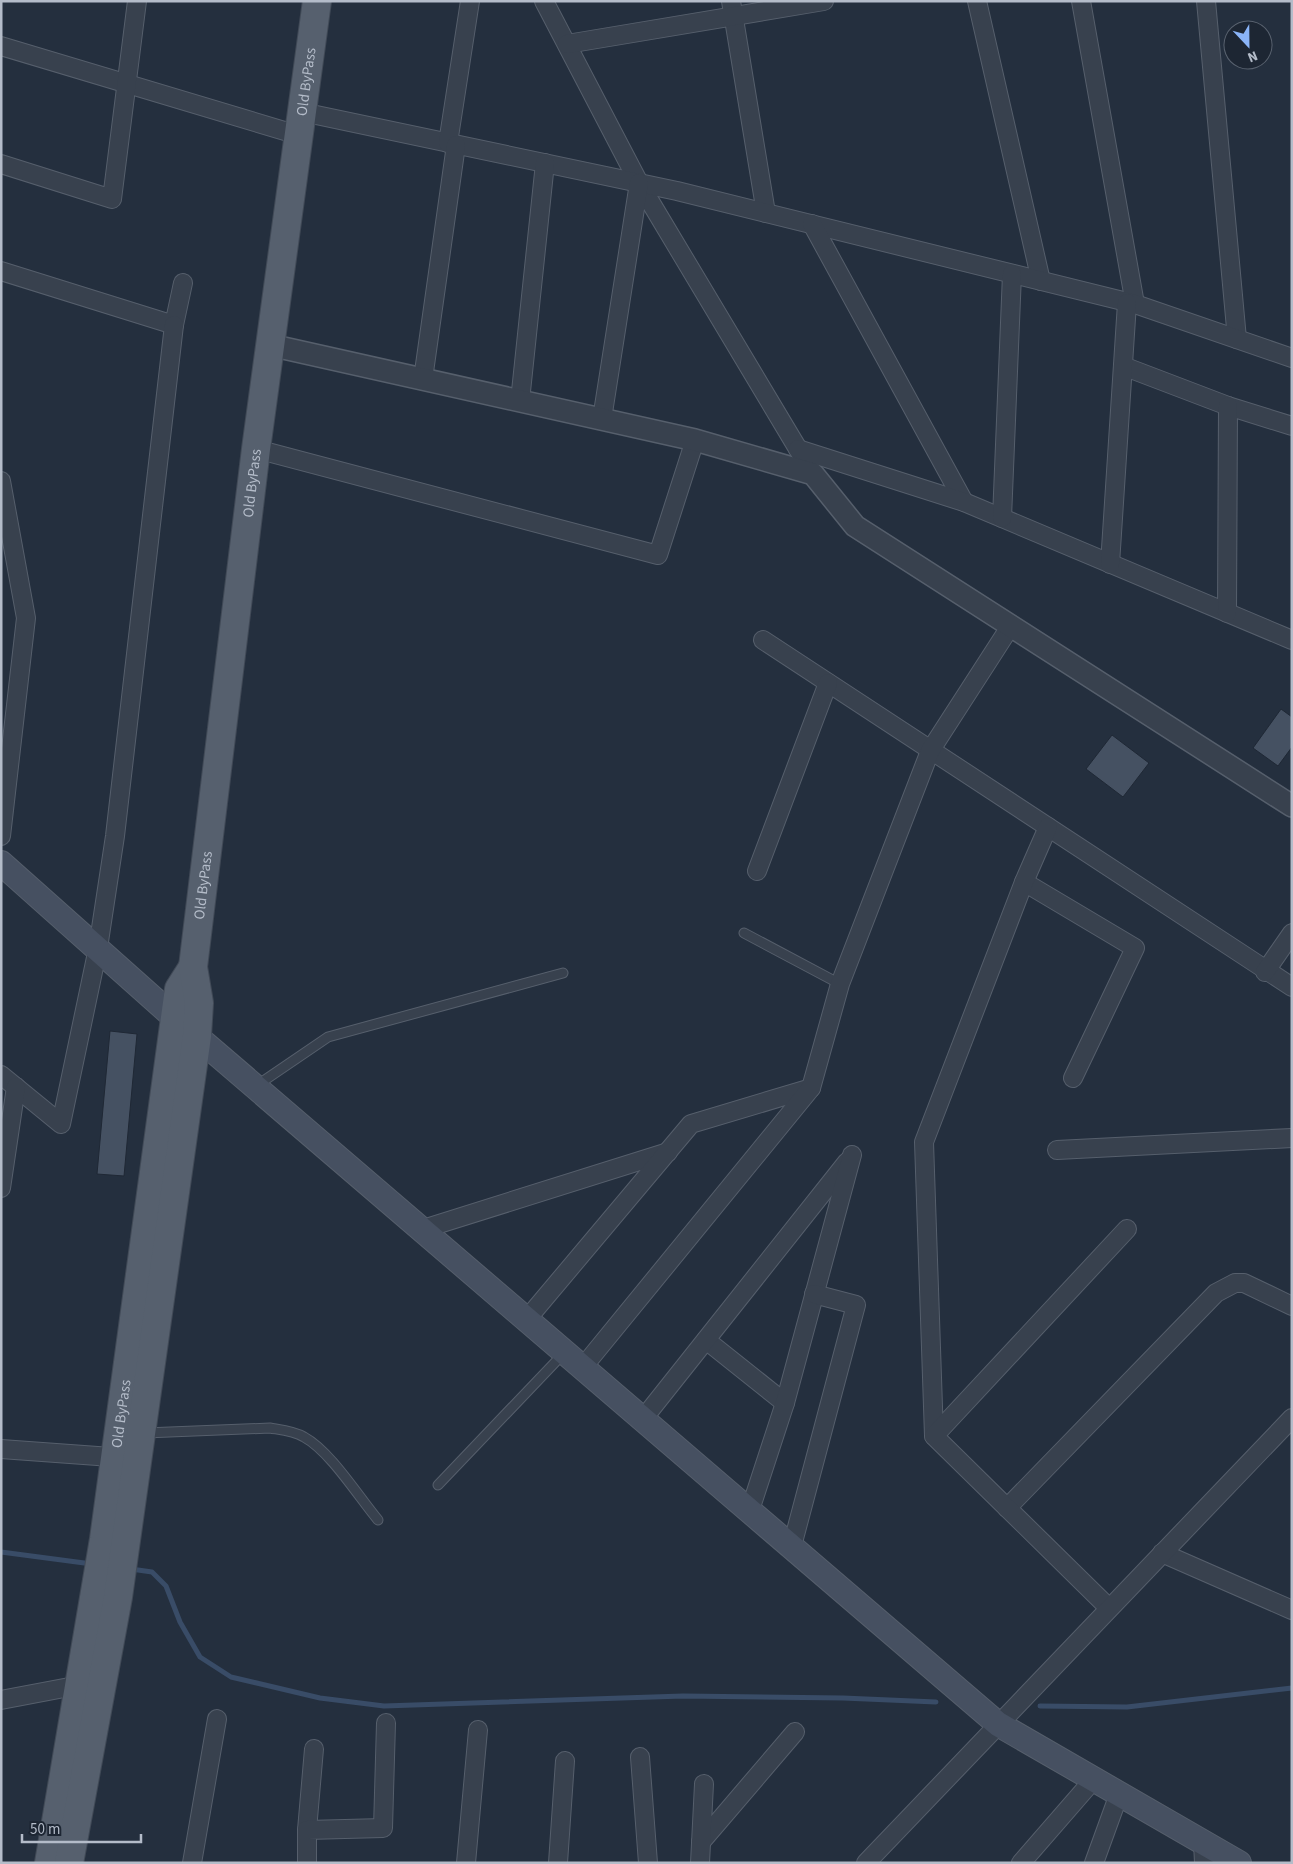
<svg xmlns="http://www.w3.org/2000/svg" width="1293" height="1864" font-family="'Source Sans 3',sans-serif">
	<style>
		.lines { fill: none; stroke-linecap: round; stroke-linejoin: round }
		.stream { stroke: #394c67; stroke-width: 5 }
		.building { fill: #455162; stroke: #1f2835 }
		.service-casing { stroke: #565f6c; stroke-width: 11 }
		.minor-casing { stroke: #565f6c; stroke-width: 20 }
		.tertiary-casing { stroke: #565f6c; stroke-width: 24 }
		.secondary-casing { stroke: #565f6c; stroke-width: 26 }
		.primary-casing { stroke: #414a57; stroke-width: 30 }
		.service { stroke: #38414e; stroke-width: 9 }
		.minor { stroke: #38414e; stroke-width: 18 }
		.tertiary { stroke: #38414e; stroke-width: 21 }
		.secondary { stroke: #465061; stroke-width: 24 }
		.primary { stroke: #56606e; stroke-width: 28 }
		.labels { text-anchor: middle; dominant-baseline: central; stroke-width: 4; stroke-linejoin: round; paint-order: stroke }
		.street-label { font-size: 15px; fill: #b4bcc9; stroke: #1d2633 }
	</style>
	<rect width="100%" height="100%" fill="#242f3e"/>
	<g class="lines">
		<g class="stream">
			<path d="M 1,1552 L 92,1564"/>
			<path d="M 131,1569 L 152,1572 L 166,1586 L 180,1622 L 200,1657 L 231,1677 L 320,1698 L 384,1706 L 683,1696 L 843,1698 L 936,1702"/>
			<path d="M 1040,1706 L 1127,1707 L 1292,1688"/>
		</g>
	</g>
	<g class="building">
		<path d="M 1281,709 L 1292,717 L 1292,747 L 1278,766 L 1253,748 Z"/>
		<path d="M 1112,735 L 1149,763 L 1123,797 L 1086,769 Z"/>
		<path d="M 110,1031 L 137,1034 L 124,1176 L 97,1174 Z"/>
	</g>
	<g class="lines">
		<g class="service-casing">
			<g id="service">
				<path d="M 744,933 L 840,984"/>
				<path d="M 256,1086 L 328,1037 L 563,973"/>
				<path d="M 145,1433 L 270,1428 C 282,1430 294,1431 304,1437 C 330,1451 358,1496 378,1520"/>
				<path d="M 438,1485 L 564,1353"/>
			</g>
		</g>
		<g class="minor-casing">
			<g id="minor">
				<path d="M 544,1 L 639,183 L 813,474"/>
				<path d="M 731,1 L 766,213"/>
				<path d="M 977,1 L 1041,281"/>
				<path d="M 1081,1 L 1135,304"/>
				<path d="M 1206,1 L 1237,339"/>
				<path d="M 567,44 L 824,1"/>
				<path d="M 1,46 L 298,135"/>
				<path d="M 302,112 L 677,191 L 1135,304 L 1292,358"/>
				<path d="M 448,143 L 470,1"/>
				<path d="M 1,164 L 112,199 L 137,1"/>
				<path d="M 812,224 L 964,502"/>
				<path d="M 1,271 L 174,325 L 183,283"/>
				<path d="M 1123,366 L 1228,406 L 1292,426"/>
				<path d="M 423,379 L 456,145"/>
				<path d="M 520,401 L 545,163"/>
				<path d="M 602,419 L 639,183"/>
				<path d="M 256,449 L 658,555 L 695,440"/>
				<path d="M 798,449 L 964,502 L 1292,640"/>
				<path d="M 1,481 L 26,618 L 1,836"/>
				<path d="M 1002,518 L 1012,274"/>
				<path d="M 1110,564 L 1127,303"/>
				<path d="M 1227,613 L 1228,406"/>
				<path d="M 763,640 L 1292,987"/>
				<path d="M 757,871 L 828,683"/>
				<path d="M 1024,882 L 1135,948 L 1073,1078"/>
				<path d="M 1265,972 L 1292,933"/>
				<path d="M 1,1075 L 61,1124 L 98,948 L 115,836 L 174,325"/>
				<path d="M 1057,1150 L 1292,1138"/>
				<path d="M 1,1188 L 16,1087"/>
				<path d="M 423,1229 L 668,1152"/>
				<path d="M 527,1319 L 691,1124 L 811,1088"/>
				<path d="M 706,1340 L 785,1403"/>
				<path d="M 583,1367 L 811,1088 L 840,984 L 930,751 L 1010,627"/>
				<path d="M 643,1419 L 847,1162"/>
				<path d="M 934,1436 L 924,1142 L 1024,882 L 1048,827"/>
				<path d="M 1,1449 L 125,1458"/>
				<path d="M 1007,1508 L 1216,1293 L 1235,1283 L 1244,1283 L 1292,1306"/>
				<path d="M 750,1510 L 785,1403 L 852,1155"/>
				<path d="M 792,1546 L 856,1305 L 814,1294"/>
				<path d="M 1162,1553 L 1292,1610"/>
				<path d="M 1109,1608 L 934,1436 L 1127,1229"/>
				<path d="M 1,1700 L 80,1685"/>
				<path d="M 640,1757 L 648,1863"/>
				<path d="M 307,1830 L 314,1749"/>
				<path d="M 701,1842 L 795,1732"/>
				<path d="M 1203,1842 L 1204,1863"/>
				<path d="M 192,1863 L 217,1719"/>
				<path d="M 307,1863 L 307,1830 L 383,1828 L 386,1723"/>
				<path d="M 466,1863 L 478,1730"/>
				<path d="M 558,1863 L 565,1761"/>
				<path d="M 700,1863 L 704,1784"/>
				<path d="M 866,1863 L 1292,1418"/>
				<path d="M 1021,1863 L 1094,1779"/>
				<path d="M 1094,1863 L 1119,1794"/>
			</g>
		</g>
		<g class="tertiary-casing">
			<path id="tertiary" d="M 270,345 L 695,440 L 813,474 L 855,526 L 1292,806"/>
		</g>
		<g class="secondary-casing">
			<path id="secondary" d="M 1,863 L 175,1018 L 998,1724 L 1239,1863"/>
		</g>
		<g class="primary-casing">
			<g id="primary">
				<path id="s1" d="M 49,1863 L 104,1539 L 175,1018 L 179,989 L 193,967"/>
				<path id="s2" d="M 69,1863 L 118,1597 L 197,1036 L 199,1003 L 193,967 L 256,449 L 317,1"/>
			</g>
		</g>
		<use href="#service" class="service"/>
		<use href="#minor" class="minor"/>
		<use href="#tertiary" class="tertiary"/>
		<use href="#secondary" class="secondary"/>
		<use href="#primary" class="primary"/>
	</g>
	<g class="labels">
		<g class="street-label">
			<text stroke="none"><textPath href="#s2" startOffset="1799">Old ByPass</textPath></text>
			<text stroke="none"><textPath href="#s2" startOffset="1394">Old ByPass</textPath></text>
			<text stroke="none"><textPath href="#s2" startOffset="989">Old ByPass</textPath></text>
			<text stroke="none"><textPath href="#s1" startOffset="455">Old ByPass</textPath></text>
		</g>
	</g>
	<rect width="1293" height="1864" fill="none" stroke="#b4bcc9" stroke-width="5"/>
	<g transform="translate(1248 45) rotate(158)"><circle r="24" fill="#1d2633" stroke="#59626f"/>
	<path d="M0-4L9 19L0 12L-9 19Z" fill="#8ab4f8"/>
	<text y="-8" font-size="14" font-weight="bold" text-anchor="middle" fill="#b4bcc9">N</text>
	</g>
	<path d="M22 1834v8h119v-8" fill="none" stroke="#b4bcc9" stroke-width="2.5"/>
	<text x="30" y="1834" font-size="15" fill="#b4bcc9" stroke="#1d2633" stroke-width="4" paint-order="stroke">50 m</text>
</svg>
